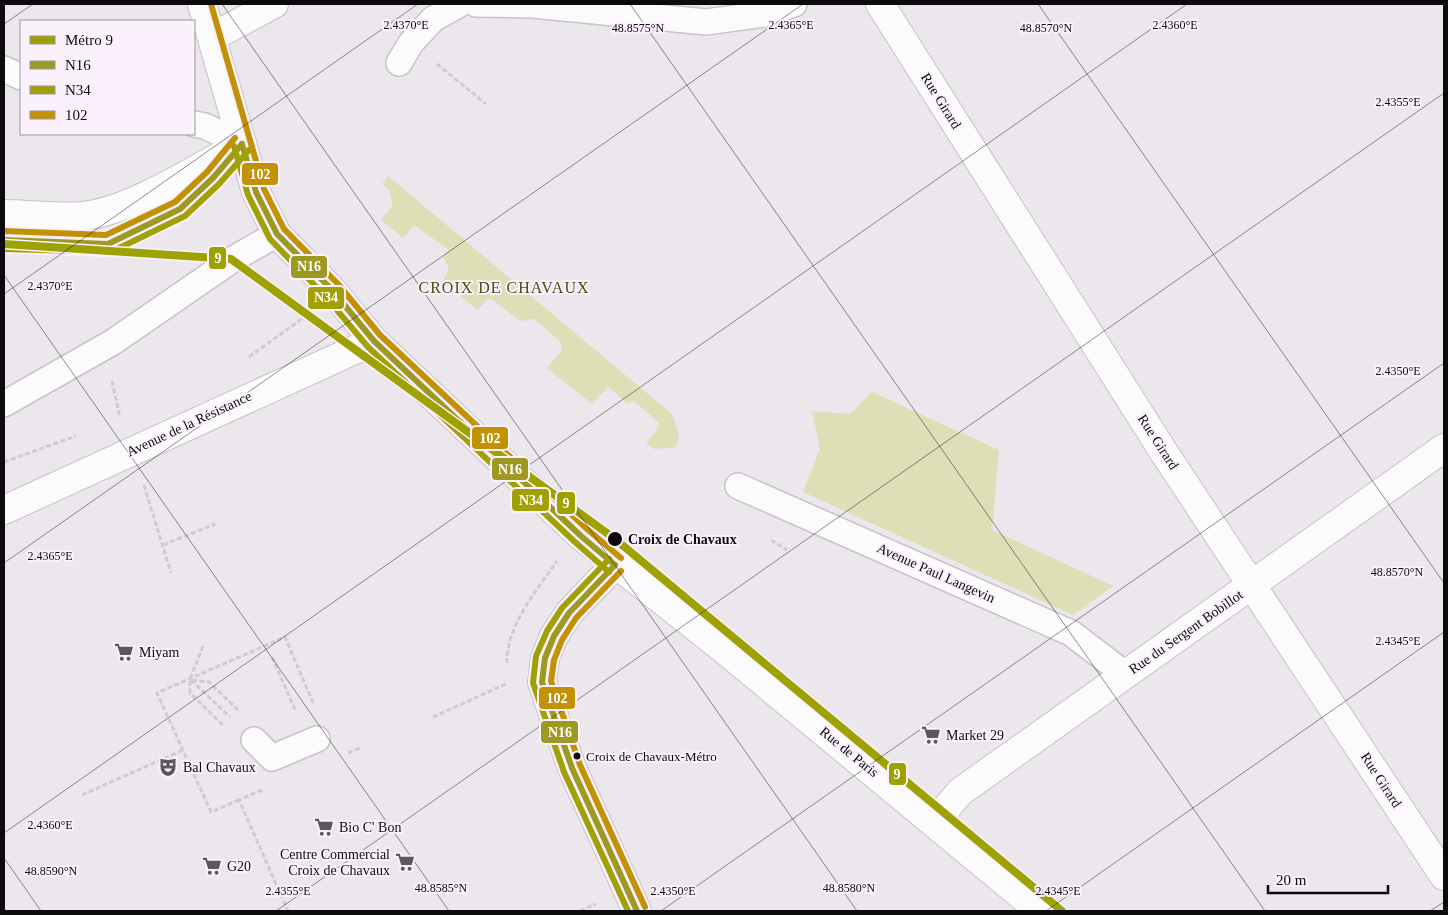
<svg xmlns="http://www.w3.org/2000/svg" width="1448" height="915" font-family="'Times New Roman',serif">
	<style>
		.green { fill: #dddfb7 }
		.lines { fill: none; stroke-linecap: round; stroke-linejoin: round }
		.service-casing { stroke: #c7c3c8; stroke-width: 20 }
		.pedestrian-casing { stroke: #c7c3c8; stroke-width: 28 }
		.minor-casing { stroke: #c7c3c8; stroke-width: 30 }
		.secondary-casing { stroke: #c7c3c8; stroke-width: 30 }
		.primary-casing { stroke: #c7c3c8; stroke-width: 30 }
		.path { stroke: #cecccf; stroke-width: 3; stroke-dasharray: 5 2.5; stroke-linecap: butt }
		.service { stroke: #fcfbfc; stroke-width: 18 }
		.pedestrian { stroke: #fcfbfc; stroke-width: 25 }
		.minor { stroke: #fcfbfc; stroke-width: 28 }
		.secondary { stroke: #fcfbfc; stroke-width: 28 }
		.primary { stroke: #fcfbfc; stroke-width: 28 }
		.bus-1-casing { stroke: #fbf1fd; stroke-width: 10 }
		.bus-2-casing { stroke: #fbf1fd; stroke-width: 10 }
		.bus-3-casing { stroke: #fbf1fd; stroke-width: 10 }
		.bus-1 { stroke: #9e9923; stroke-width: 6 }
		.bus-2 { stroke: #a1a004; stroke-width: 6 }
		.bus-3 { stroke: #c29104; stroke-width: 6 }
		.metro-1-casing { stroke: #fbf1fd; stroke-width: 11 }
		.metro-1 { stroke: #9da202; stroke-width: 8 }
		.ticks { fill: none; stroke: #0d0a0e; stroke-width: 1; stroke-opacity: 0.45 }
		.stop-dot { fill: #0d0a0e; stroke: #fbf1fd; stroke-width: 2 }
		.labels { text-anchor: middle; dominant-baseline: central; stroke-width: 4; stroke-linejoin: round; paint-order: stroke }
		.bus-label { font-size: 13px; fill: #0d0a0e; stroke: #fbf1fd; text-anchor: start }
		.street-label { font-size: 14px; fill: #0d0a0e; stroke: #fbf1fd }
		.stop-label { font-size: 14px; font-weight: bold; fill: #0d0a0e; stroke: #fbf1fd; text-anchor: start }
		.poi-label { font-size: 14px; fill: #0d0a0e; stroke: #fbf1fd; text-anchor: start }
		.quarter-label { font-size: 16px; letter-spacing: 1px; fill: #484d11; stroke: #fbf1fd }
		.ticks-label { font-size: 12px; text-anchor: middle; fill: #0d0a0e; stroke: #fbf1fd; stroke-width: 4; stroke-linejoin: round; paint-order: stroke }
		.line-badge { stroke: #fbf1fd; stroke-width: 2 }
		.badge-label { font-size: 14px; text-anchor: middle; font-weight: bold; fill: #fff }
	</style>
	<rect width="100%" height="100%" fill="#ece6ed"/>
	<g class="green">
		<path d="M 388,176 L 673,415 L 679,435 L 676,447 L 654,449 L 646,443 L 658,428 L 659,423 L 634,401 L 627,403 L 608,387 L 592,404 L 547,368 L 561,351 L 562,346 L 559,340 L 534,319 L 520,321 L 492,299 L 487,300 L 477,310 L 443,281 L 449,269 L 443,256 L 449,250 L 414,225 L 403,238 L 381,220 L 393,205 L 389,190 L 382,184 Z"/>
		<path d="M 872,392 L 999,450 L 992,530 L 1113,586 L 1073,615 L 803,492 L 820,449 L 812,411 L 850,414 Z"/>
	</g>
	<g class="lines">
		<g class="service-casing">
			<path id="service" d="M 4,240 L 108,244 L 180,209 L 213,178 L 232,156"/>
		</g>
		<g class="pedestrian-casing">
			<g id="pedestrian">
				<path d="M 476,4 L 533,5 L 706,22 L 765,14 L 794,4"/>
				<path d="M 399,63 L 411,43 L 433,19 L 460,4"/>
				<path d="M 4,69 L 21,77"/>
				<path d="M 194,124 L 205,126 L 242,144"/>
				<path d="M 4,404 L 113,342 L 235,258 L 277,234"/>
				<path d="M 738,486 L 1071,633 L 1126,675"/>
				<path d="M 254,740 L 272,758 L 317,739"/>
			</g>
		</g>
		<g class="minor-casing">
			<g id="minor">
				<path d="M 880,4 L 1165,454 L 1444,876"/>
				<path d="M 212,37 L 274,4"/>
				<path d="M 4,214 C 30,214 63,219 89,215 C 134,209 200,166 242,144"/>
				<path d="M 935,822 L 960,792 L 1444,448"/>
			</g>
		</g>
		<g class="secondary-casing">
			<g id="secondary">
				<path d="M 4,510 L 374,341"/>
				<path d="M 615,565 L 569,613 L 554,636 L 545,658 L 542,682 L 572,768 L 637,911"/>
			</g>
		</g>
		<g class="primary-casing">
			<path id="primary" d="M 202,4 L 256,192 L 277,234 L 332,290 L 374,341 L 581,536 L 727,652 L 1040,911"/>
		</g>
		<g class="path">
			<path d="M 437,64 L 486,104"/>
			<path d="M 263,281 L 283,294"/>
			<path d="M 249,357 L 307,315"/>
			<path d="M 112,381 L 120,418"/>
			<path d="M 4,462 L 76,436"/>
			<path d="M 144,485 L 171,573"/>
			<path d="M 771,540 L 787,550"/>
			<path d="M 163,545 L 215,524"/>
			<path d="M 203,646 L 190,679 L 190,693 L 224,726"/>
			<path d="M 272,657 L 296,712"/>
			<path d="M 507,663 C 506,626 537,590 557,561"/>
			<path d="M 191,680 L 230,717"/>
			<path d="M 192,680 L 209,682 L 239,711"/>
			<path d="M 433,717 L 508,683"/>
			<path d="M 348,753 L 362,747"/>
			<path d="M 262,790 L 239,800 L 288,911"/>
			<path d="M 82,795 L 183,750"/>
			<path d="M 239,800 L 211,812 L 157,693 L 285,637 L 314,705"/>
			<path d="M 580,911 L 596,904"/>
		</g>
		<use href="#service" class="service"/>
		<use href="#pedestrian" class="pedestrian"/>
		<use href="#minor" class="minor"/>
		<use href="#secondary" class="secondary"/>
		<use href="#primary" class="primary"/>
		<g class="bus-1-casing">
			<g id="bus-1">
				<path d="M 242,144 L 256,192 L 277,234 L 332,290 L 374,341 L 581,536 L 615,565"/>
				<path d="M 4,240 L 108,244 L 180,209 L 213,178 L 242,144"/>
				<path d="M 615,565 L 569,613 L 554,636 L 545,658 L 542,682 L 572,768 L 637,911"/>
			</g>
		</g>
		<g class="bus-2-casing">
			<g id="bus-2">
				<path d="M 234,146 L 248,195 L 270,239 L 325,296 L 368,347 L 575,542 L 609,572"/>
				<path d="M 4,249 L 111,252 L 185,216 L 219,184 L 249,150"/>
				<path d="M 609,559 L 562,608 L 547,631 L 536,656 L 533,683 L 564,772 L 628,911"/>
			</g>
		</g>
		<g class="bus-3-casing">
			<g id="bus-3">
				<path d="M 211,4 L 264,189 L 284,229 L 338,284 L 380,335 L 587,529 L 621,558"/>
				<path d="M 4,231 L 106,235 L 175,202 L 207,172 L 235,138"/>
				<path d="M 621,571 L 576,618 L 562,640 L 554,660 L 551,681 L 580,765 L 645,907"/>
			</g>
		</g>
		<use href="#bus-1" class="bus-1"/>
		<use href="#bus-2" class="bus-2"/>
		<use href="#bus-3" class="bus-3"/>
		<g class="metro-1-casing">
			<path id="metro-1" d="M 4,244 L 231,259 L 615,539 L 1062,911"/>
		</g>
		<use href="#metro-1" class="metro-1"/>
	</g>
	<path class="ticks" d="M 222,4 L 857,911M 630,4 L 1265,911M 1038,4 L 1444,583M 4,24 L 33,4M 4,275 L 449,911M 4,294 L 418,4M 4,563 L 803,4M 4,833 L 1187,4M 4,858 L 41,911M 276,911 L 1444,93M 661,911 L 1444,363M 1046,911 L 1444,632M 1430,911 L 1444,902"/>
	<defs>
		<g id="supermarket-bare" transform="scale(1.5)"><path d="M-6-5.5h2.5l.6 2H6L4.5 2H-2.5L-4.4-4H-6ZM-1.5 3.2a1.3 1.3 0 1 0 .1 0ZM3 3.2a1.3 1.3 0 1 0 .1 0Z" fill="#5b575c" stroke="#fbf1fd" stroke-width="2.5" paint-order="stroke"/></g>
		<g id="theatre-bare" transform="scale(1.5)"><path d="M-5-5.5Q0-4 5-5.5V0Q5 5 0 6Q-5 5-5 0ZM-3.3-2.5H-1v1.5H-3.3ZM1-2.5H3.3v1.5H1ZM-2.8 1Q0 5.5 2.8 1Z" fill="#5b575c" stroke="#fbf1fd" stroke-width="2.5" paint-order="stroke"/></g>
	</defs>
	<g fill-rule="evenodd">
		<use href="#supermarket-bare" x="124" y="652"/>
		<use href="#supermarket-bare" x="931" y="735"/>
		<use href="#theatre-bare" x="168" y="767"/>
		<use href="#supermarket-bare" x="324" y="827"/>
		<use href="#supermarket-bare" x="405" y="862"/>
		<use href="#supermarket-bare" x="212" y="866"/>
	</g>
	<g class="stop-dot">
		<circle cx="615" cy="539" r="8"/>
		<circle cx="577" cy="756" r="4.5"/>
	</g>
	<g class="labels">
		<g class="bus-label">
			<text x="586" y="756">Croix de Chavaux-Métro</text>
		</g>
		<g class="street-label">
			<text transform="translate(941 101) rotate(58)">Rue Girard</text>
			<text transform="translate(189 424) rotate(-25)">Avenue de la Résistance</text>
			<text transform="translate(1158 442) rotate(57)">Rue Girard</text>
			<text transform="translate(936 573) rotate(24)">Avenue Paul Langevin</text>
			<text transform="translate(1186 632) rotate(-35)">Rue du Sergent Bobillot</text>
			<text transform="translate(849 752) rotate(39)">Rue de Paris</text>
			<text transform="translate(1381 780) rotate(57)">Rue Girard</text>
		</g>
		<g class="stop-label">
			<text x="628" y="539">Croix de Chavaux</text>
		</g>
		<g class="poi-label">
			<text x="139" y="652">Miyam</text>
			<text x="946" y="735">Market 29</text>
			<text x="183" y="767">Bal Chavaux</text>
			<text x="339" y="827">Bio C' Bon</text>
			<text x="390" y="854" text-anchor="end">Centre Commercial<tspan x="390" dy="16">Croix de Chavaux</tspan></text>
			<text x="227" y="866">G20</text>
		</g>
		<g class="quarter-label">
			<text x="504" y="287">CROIX DE CHAVAUX</text>
		</g>
	</g>
	<g class="ticks-label">
		<text x="406" y="29">2.4370°E</text>
		<text x="791" y="29">2.4365°E</text>
		<text x="1175" y="29">2.4360°E</text>
		<text x="638" y="32">48.8575°N</text>
		<text x="1046" y="32">48.8570°N</text>
		<text x="1398" y="106">2.4355°E</text>
		<text x="50" y="290">2.4370°E</text>
		<text x="1398" y="375">2.4350°E</text>
		<text x="50" y="560">2.4365°E</text>
		<text x="1397" y="576">48.8570°N</text>
		<text x="1398" y="645">2.4345°E</text>
		<text x="50" y="829">2.4360°E</text>
		<text x="51" y="875">48.8590°N</text>
		<text x="441" y="892">48.8585°N</text>
		<text x="849" y="892">48.8580°N</text>
		<text x="288" y="895">2.4355°E</text>
		<text x="673" y="895">2.4350°E</text>
		<text x="1058" y="895">2.4345°E</text>
	</g>
	<g class="line-badge">
		<rect x="241" y="162" width="38" height="24" rx="5" fill="#c29104"/>
		<rect x="208" y="246" width="19" height="24" rx="5" fill="#9da202"/>
		<rect x="290" y="255" width="38" height="24" rx="5" fill="#9e9923"/>
		<rect x="307" y="286" width="38" height="24" rx="5" fill="#a1a004"/>
		<rect x="471" y="426" width="38" height="24" rx="5" fill="#c29104"/>
		<rect x="491" y="457" width="38" height="24" rx="5" fill="#9e9923"/>
		<rect x="511" y="488" width="39" height="24" rx="5" fill="#a1a004"/>
		<rect x="556" y="491" width="20" height="24" rx="5" fill="#9da202"/>
		<rect x="538" y="686" width="38" height="24" rx="5" fill="#c29104"/>
		<rect x="540" y="720" width="39" height="24" rx="5" fill="#9e9923"/>
		<rect x="888" y="762" width="19" height="24" rx="5" fill="#9da202"/>
	</g>
	<g class="badge-label">
		<text x="260" y="179">102</text>
		<text x="218" y="263">9</text>
		<text x="309" y="271">N16</text>
		<text x="326" y="302">N34</text>
		<text x="490" y="443">102</text>
		<text x="510" y="474">N16</text>
		<text x="531" y="505">N34</text>
		<text x="566" y="508">9</text>
		<text x="557" y="703">102</text>
		<text x="560" y="737">N16</text>
		<text x="897" y="779">9</text>
	</g>
	<rect width="1448" height="915" fill="none" stroke="#0d0a0e" stroke-width="10"/>
	<rect x="20" y="20" width="175" height="115" fill="#fbf1fd" stroke="#9c959d"/>
	<rect x="30" y="36" width="25" height="8" fill="#9da202" stroke="#9c959d"/>
	<text x="65" y="45" font-size="15" fill="#0d0a0e">Métro 9</text>
	<rect x="30" y="61" width="25" height="8" fill="#9e9923" stroke="#9c959d"/>
	<text x="65" y="70" font-size="15" fill="#0d0a0e">N16</text>
	<rect x="30" y="86" width="25" height="8" fill="#a1a004" stroke="#9c959d"/>
	<text x="65" y="95" font-size="15" fill="#0d0a0e">N34</text>
	<rect x="30" y="111" width="25" height="8" fill="#c29104" stroke="#9c959d"/>
	<text x="65" y="120" font-size="15" fill="#0d0a0e">102</text>
	<path d="M1268 885v8h120v-8" fill="none" stroke="#0d0a0e" stroke-width="2.5"/>
	<text x="1276" y="885" font-size="15" fill="#0d0a0e" stroke="#fbf1fd" stroke-width="4" paint-order="stroke">20 m</text>
</svg>
